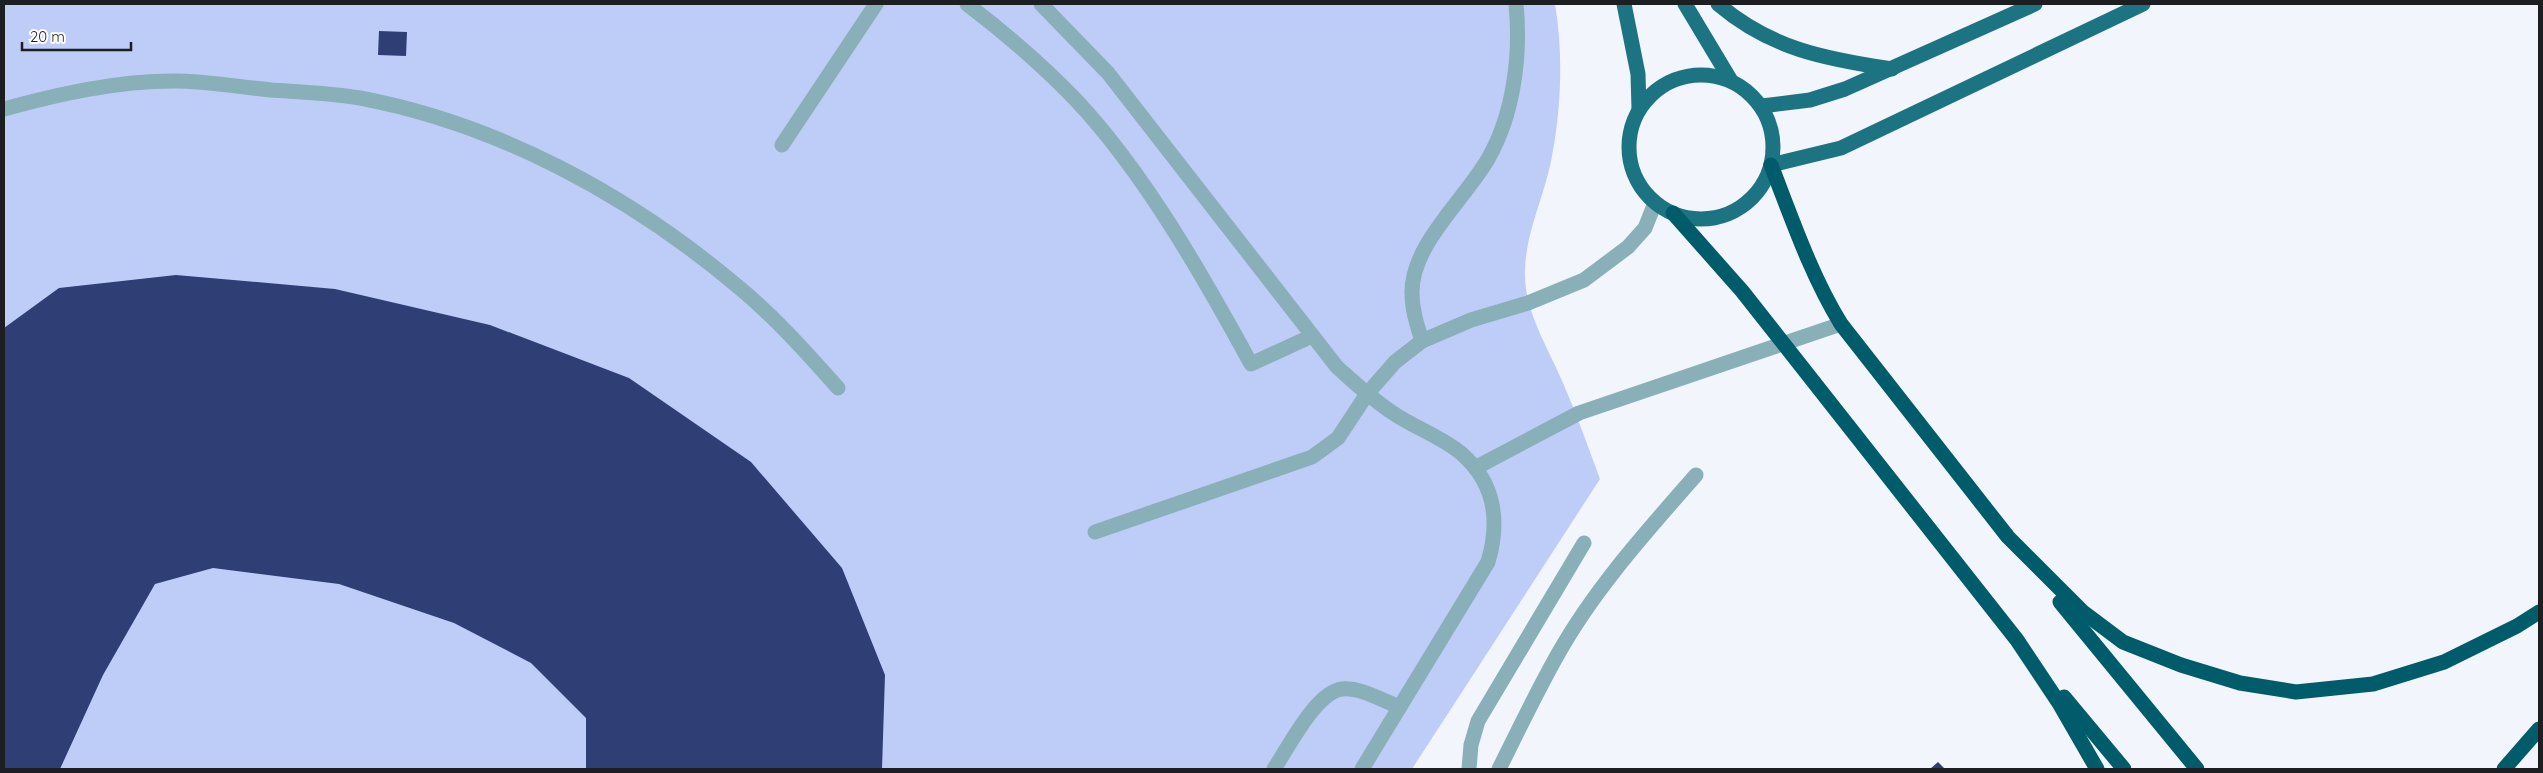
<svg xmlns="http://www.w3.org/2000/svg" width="2543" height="773" font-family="Quicksand,sans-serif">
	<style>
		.green { fill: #becdf7 }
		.building { fill: #2f3f76 }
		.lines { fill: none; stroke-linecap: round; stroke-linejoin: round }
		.minor { stroke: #89afb8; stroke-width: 15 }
		.major { stroke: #1c7483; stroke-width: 15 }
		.highway { stroke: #005c6a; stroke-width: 15 }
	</style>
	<rect width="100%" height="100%" fill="#f2f5fc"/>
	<path class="green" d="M 4,4 L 1555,4 C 1564,57 1561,118 1549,170 C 1541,203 1526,235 1525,269 C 1523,310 1548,347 1563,383 C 1577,415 1588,447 1600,479 L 1412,769 L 4,769 Z"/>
	<g class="building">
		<path d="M 379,31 L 407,32 L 406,56 L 378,55 Z"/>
		<path d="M 176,275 L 335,289 L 490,325 L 629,378 L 751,462 L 842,568 L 885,675 L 882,769 L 586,769 L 586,718 L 531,663 L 454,623 L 339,584 L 213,568 L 155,584 L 103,675 L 60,769 L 4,769 L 4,328 L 59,288 Z"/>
		<path d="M 1938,762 L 1945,769 L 1930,769 Z"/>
	</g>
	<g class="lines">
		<g class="minor">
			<path d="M 967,4 C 1005,33 1041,64 1075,99 C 1144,172 1203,276 1251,364 L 1312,336"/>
			<path d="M 1041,4 L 1108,73 L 1337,367 C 1355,383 1373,400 1393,413 C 1415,428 1442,437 1462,454 C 1495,483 1500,522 1488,562 L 1362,769"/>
			<path d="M 4,109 C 59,94 116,81 174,81 C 206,81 239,87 271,90 C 300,92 331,93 360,98 C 498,124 629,195 736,285 C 774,316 806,352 838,388"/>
			<path d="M 782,145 L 876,4"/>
			<path d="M 1422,341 C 1417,325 1412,310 1412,293 C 1411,245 1465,199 1488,159 C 1514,114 1521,54 1516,4"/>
			<path d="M 1475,468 L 1579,413 L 1841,324"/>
			<path d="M 1095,532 L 1312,457 L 1338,438 L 1367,394 L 1395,362 L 1422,341 L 1471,320 L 1528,303 L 1584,280 L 1628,247 L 1645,228 L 1655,203"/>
			<path d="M 1274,769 C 1288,748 1316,692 1342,689 C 1360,687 1383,701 1400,707"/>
			<path d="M 1469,769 L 1471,745 L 1478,721 L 1584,543"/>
			<path d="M 1499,769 C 1518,731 1537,691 1558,654 C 1595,588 1647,531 1696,475"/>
		</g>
		<g class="major">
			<path d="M 1624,4 L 1638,74 L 1639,109"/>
			<path d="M 1685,4 L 1730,79"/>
			<path d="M 1718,4 C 1771,49 1825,59 1892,69"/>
			<circle cx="1701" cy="147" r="72"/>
			<path d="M 1762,106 L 1810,100 L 1845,89 L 2035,4"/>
			<path d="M 1771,165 L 1841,148 L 2143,4"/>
		</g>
		<g class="highway">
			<path d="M 1771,165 C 1792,219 1811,275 1841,324 L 2008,537 L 2083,612 L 2123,642 L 2181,665 L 2240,683 L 2296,692 L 2373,684 L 2444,662 L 2517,626 L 2539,612"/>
			<path d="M 1673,213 L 1742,291 L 2017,640 L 2059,703 L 2097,769"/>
			<path d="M 2060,602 L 2197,769"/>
			<path d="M 2064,697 L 2124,769"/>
			<path d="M 2504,769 L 2539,729"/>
		</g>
	</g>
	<rect width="2543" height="773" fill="none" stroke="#1d1e21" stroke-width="10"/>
	<path d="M22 42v8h109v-8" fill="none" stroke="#1d1e21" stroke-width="2.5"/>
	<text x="30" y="42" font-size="15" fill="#1d1e21" stroke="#ffffff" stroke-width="4" paint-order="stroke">20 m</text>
</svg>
